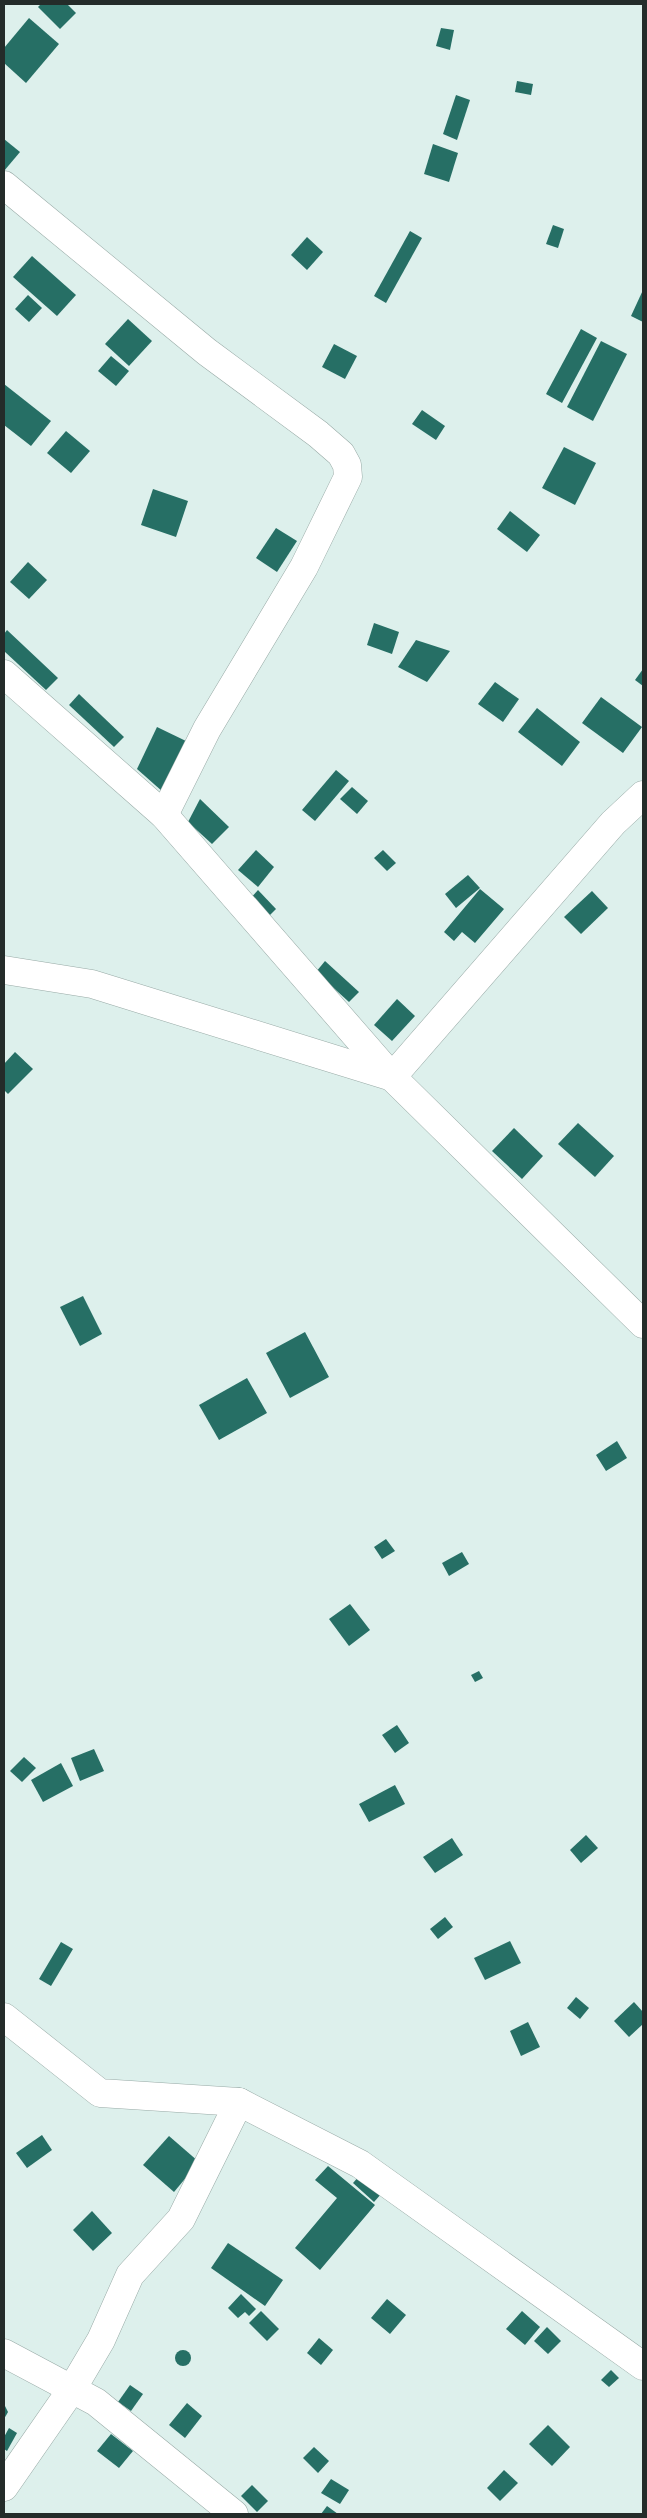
<svg xmlns="http://www.w3.org/2000/svg" width="647" height="2518" font-family="Barlow,sans-serif">
	<style>
		.building { fill: #266f65 }
		.lines { fill: none; stroke-linecap: round; stroke-linejoin: round }
		.minor-casing { stroke: #98aaa6; stroke-width: 29 }
		.minor { stroke: #fff; stroke-width: 28 }
	</style>
	<rect width="100%" height="100%" fill="#ddf0ec"/>
	<g class="building">
		<path d="M 41,4 L 67,4 L 76,13 L 60,29 L 38,7 Z"/>
		<path d="M 29,18 L 59,44 L 26,83 L 4,63 L 4,48 Z"/>
		<path d="M 441,28 L 454,30 L 450,50 L 436,46 Z"/>
		<path d="M 517,81 L 533,84 L 531,95 L 515,92 Z"/>
		<path d="M 456,95 L 470,100 L 457,140 L 443,134 Z"/>
		<path d="M 4,139 L 20,152 L 4,171 Z"/>
		<path d="M 433,144 L 458,153 L 449,182 L 424,174 Z"/>
		<path d="M 553,225 L 564,229 L 558,248 L 546,244 Z"/>
		<path d="M 410,231 L 422,238 L 386,303 L 374,296 Z"/>
		<path d="M 307,237 L 323,252 L 307,270 L 291,255 Z"/>
		<path d="M 32,256 L 76,295 L 57,316 L 13,277 Z"/>
		<path d="M 643,290 L 643,322 L 631,316 Z"/>
		<path d="M 28,295 L 42,308 L 29,322 L 15,309 Z"/>
		<path d="M 128,319 L 152,341 L 129,366 L 105,344 Z"/>
		<path d="M 581,329 L 597,338 L 562,403 L 546,394 Z"/>
		<path d="M 601,341 L 627,354 L 593,421 L 567,407 Z"/>
		<path d="M 334,344 L 357,356 L 345,379 L 322,367 Z"/>
		<path d="M 111,356 L 129,371 L 116,386 L 98,371 Z"/>
		<path d="M 4,384 L 51,421 L 31,446 L 4,425 Z"/>
		<path d="M 422,410 L 445,426 L 436,440 L 412,424 Z"/>
		<path d="M 66,431 L 90,451 L 71,473 L 47,453 Z"/>
		<path d="M 564,447 L 596,463 L 575,505 L 542,488 Z"/>
		<path d="M 153,489 L 188,501 L 176,537 L 141,525 Z"/>
		<path d="M 510,511 L 540,535 L 527,552 L 497,529 Z"/>
		<path d="M 276,528 L 297,541 L 277,572 L 256,558 Z"/>
		<path d="M 28,562 L 47,580 L 29,599 L 10,582 Z"/>
		<path d="M 374,623 L 399,632 L 392,654 L 367,645 Z"/>
		<path d="M 7,630 L 58,678 L 46,690 L 4,651 L 4,634 Z"/>
		<path d="M 416,640 L 450,651 L 427,682 L 398,667 Z"/>
		<path d="M 643,669 L 643,686 L 635,680 Z"/>
		<path d="M 495,682 L 519,699 L 503,722 L 478,704 Z"/>
		<path d="M 79,694 L 124,737 L 114,747 L 69,705 Z"/>
		<path d="M 601,697 L 642,727 L 623,753 L 582,723 Z"/>
		<path d="M 537,708 L 580,742 L 562,766 L 518,732 Z"/>
		<path d="M 157,727 L 188,742 L 163,792 L 137,769 Z"/>
		<path d="M 336,770 L 349,781 L 315,821 L 302,810 Z"/>
		<path d="M 352,787 L 368,801 L 357,814 L 340,799 Z"/>
		<path d="M 200,799 L 229,827 L 212,844 L 188,822 Z"/>
		<path d="M 256,850 L 274,867 L 258,887 L 238,870 Z"/>
		<path d="M 383,850 L 396,863 L 387,871 L 374,858 Z"/>
		<path d="M 468,875 L 480,888 L 456,908 L 445,894 Z"/>
		<path d="M 480,889 L 504,909 L 475,943 L 462,932 L 454,941 L 444,932 Z"/>
		<path d="M 258,890 L 276,909 L 267,918 L 249,900 Z"/>
		<path d="M 592,891 L 608,908 L 581,934 L 564,917 Z"/>
		<path d="M 325,961 L 359,992 L 349,1002 L 316,972 Z"/>
		<path d="M 397,999 L 415,1016 L 392,1041 L 374,1025 Z"/>
		<path d="M 15,1052 L 33,1069 L 8,1094 L 4,1090 L 4,1064 Z"/>
		<path d="M 578,1123 L 614,1156 L 595,1177 L 558,1144 Z"/>
		<path d="M 514,1128 L 543,1156 L 522,1179 L 492,1151 Z"/>
		<path d="M 83,1296 L 102,1334 L 80,1346 L 60,1307 Z"/>
		<path d="M 305,1332 L 329,1377 L 290,1398 L 266,1353 Z"/>
		<path d="M 247,1378 L 267,1413 L 219,1440 L 199,1405 Z"/>
		<path d="M 617,1441 L 627,1458 L 606,1471 L 596,1455 Z"/>
		<path d="M 386,1539 L 395,1551 L 382,1559 L 374,1547 Z"/>
		<path d="M 462,1552 L 469,1564 L 449,1576 L 442,1563 Z"/>
		<path d="M 350,1604 L 370,1630 L 349,1646 L 329,1619 Z"/>
		<path d="M 479,1671 L 483,1678 L 475,1682 L 471,1675 Z"/>
		<path d="M 397,1725 L 409,1743 L 395,1753 L 382,1735 Z"/>
		<path d="M 94,1749 L 104,1771 L 80,1781 L 71,1758 Z"/>
		<path d="M 24,1757 L 36,1768 L 22,1782 L 10,1771 Z"/>
		<path d="M 61,1763 L 73,1786 L 43,1802 L 31,1780 Z"/>
		<path d="M 395,1785 L 405,1804 L 369,1822 L 359,1804 Z"/>
		<path d="M 586,1835 L 598,1848 L 581,1863 L 570,1850 Z"/>
		<path d="M 452,1838 L 463,1855 L 435,1873 L 423,1857 Z"/>
		<path d="M 445,1917 L 453,1927 L 438,1939 L 430,1929 Z"/>
		<path d="M 510,1941 L 521,1963 L 485,1980 L 474,1958 Z"/>
		<path d="M 61,1942 L 73,1949 L 51,1986 L 39,1979 Z"/>
		<path d="M 576,1997 L 589,2008 L 580,2019 L 567,2008 Z"/>
		<path d="M 634,2002 L 643,2012 L 643,2024 L 629,2037 L 614,2021 Z"/>
		<path d="M 528,2022 L 540,2047 L 521,2056 L 510,2031 Z"/>
		<path d="M 42,2135 L 52,2150 L 27,2168 L 16,2153 Z"/>
		<path d="M 169,2136 L 199,2162 L 174,2192 L 143,2165 Z"/>
		<path d="M 328,2166 L 375,2205 L 320,2270 L 295,2248 L 337,2198 L 315,2180 Z"/>
		<path d="M 360,2175 L 382,2193 L 374,2202 L 353,2183 Z"/>
		<path d="M 92,2211 L 112,2233 L 93,2251 L 73,2230 Z"/>
		<path d="M 228,2243 L 283,2280 L 265,2306 L 211,2268 Z"/>
		<path d="M 241,2294 L 256,2309 L 249,2316 L 245,2312 L 238,2318 L 228,2308 Z"/>
		<path d="M 387,2299 L 406,2315 L 390,2334 L 371,2318 Z"/>
		<path d="M 261,2311 L 279,2329 L 267,2341 L 249,2323 Z"/>
		<path d="M 522,2311 L 540,2327 L 525,2345 L 506,2329 Z"/>
		<path d="M 547,2327 L 561,2341 L 548,2354 L 534,2341 Z"/>
		<path d="M 319,2338 L 333,2350 L 321,2365 L 307,2353 Z"/>
		<circle cx="183" cy="2358" r="8"/>
		<path d="M 611,2370 L 619,2378 L 609,2387 L 601,2380 Z"/>
		<path d="M 130,2385 L 143,2394 L 131,2411 L 118,2402 Z"/>
		<path d="M 187,2403 L 202,2416 L 185,2438 L 169,2425 Z"/>
		<path d="M 4,2404 L 8,2412 L 4,2419 Z"/>
		<path d="M 548,2425 L 570,2447 L 552,2466 L 529,2444 Z"/>
		<path d="M 9,2428 L 17,2433 L 7,2451 L 4,2449 L 4,2437 Z"/>
		<path d="M 111,2434 L 133,2451 L 119,2468 L 97,2451 Z"/>
		<path d="M 314,2447 L 329,2461 L 318,2473 L 303,2458 Z"/>
		<path d="M 504,2470 L 518,2483 L 500,2501 L 487,2488 Z"/>
		<path d="M 331,2479 L 349,2490 L 340,2504 L 321,2493 Z"/>
		<path d="M 252,2485 L 268,2501 L 257,2512 L 241,2496 Z"/>
		<path d="M 327,2506 L 338,2514 L 321,2514 Z"/>
	</g>
	<g class="lines">
		<g class="minor-casing">
			<g id="minor">
				<path d="M 4,185 L 207,352 L 318,434 L 341,454 L 347,465 L 348,477 L 304,567 L 207,729 L 164,815"/>
				<path d="M 4,674 L 164,815 L 392,1077 L 643,1324"/>
				<path d="M 4,970 L 92,984 L 392,1077 L 613,823 L 643,795"/>
				<path d="M 4,2017 L 100,2093 L 239,2102 L 360,2164 L 643,2366"/>
				<path d="M 4,2353 L 96,2402 L 234,2514"/>
				<path d="M 4,2487 L 72,2389 L 101,2340 L 130,2275 L 181,2219 L 239,2102"/>
			</g>
		</g>
		<use href="#minor" class="minor"/>
	</g>
	<rect width="647" height="2518" fill="none" stroke="#242c2a" stroke-width="10"/>
</svg>
